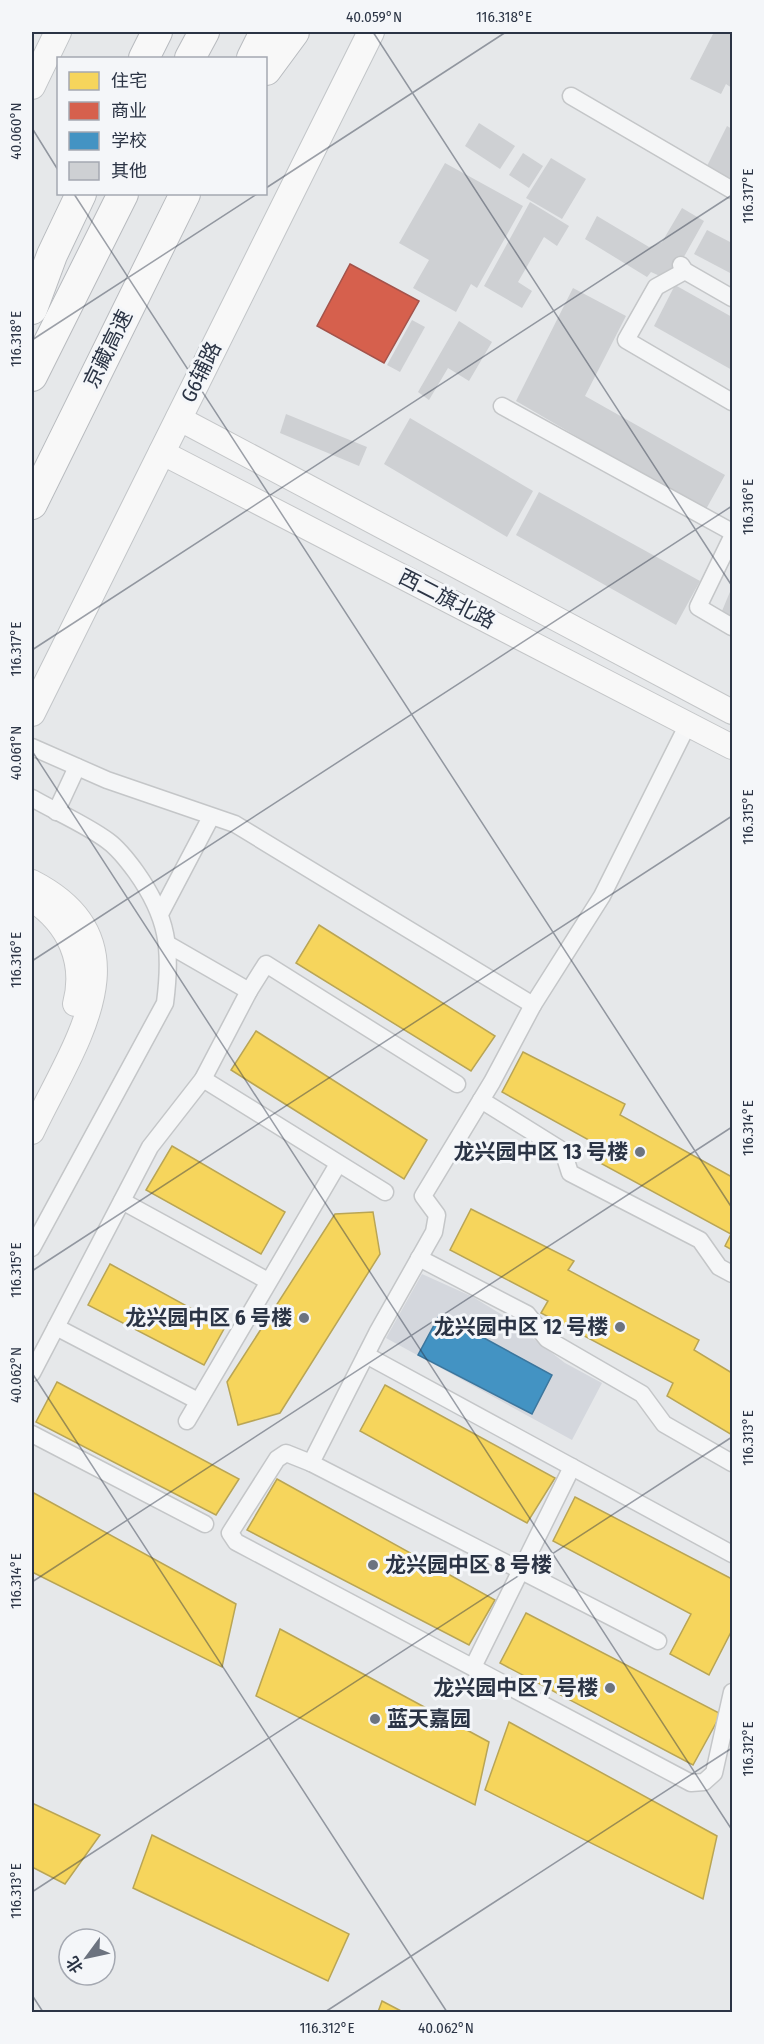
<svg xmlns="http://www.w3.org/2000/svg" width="764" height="2044" font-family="'Fira Sans Condensed','Noto Sans SC',sans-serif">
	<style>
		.built { fill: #d4d7dd }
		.homes { fill: #f6d55c; stroke: #b9a555; stroke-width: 1.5 }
		.shops { fill: #d6604d; stroke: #a3534b; stroke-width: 1.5 }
		.schools { fill: #4393c3; stroke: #3c769d; stroke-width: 1.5 }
		.building { fill: #ced0d3 }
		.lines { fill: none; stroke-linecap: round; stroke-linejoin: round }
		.minor-casing { stroke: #c4c6c8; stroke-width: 19 }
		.secondary-casing { stroke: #c4c6c8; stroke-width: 26 }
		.primary-casing { stroke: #c2c5c8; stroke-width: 28 }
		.motorway-casing { stroke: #b8bbbf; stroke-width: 32 }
		.minor { stroke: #f5f6f7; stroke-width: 16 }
		.secondary { stroke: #f8f8f8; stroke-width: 24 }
		.primary { stroke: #f8f8f8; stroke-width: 26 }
		.motorway { stroke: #f8f8f8; stroke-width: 30 }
		.ticks { fill: none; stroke: #2b3445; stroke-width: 1.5; stroke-opacity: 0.45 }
		.poi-dot { fill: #6c737f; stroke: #f4f6f9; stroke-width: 2 }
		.labels { text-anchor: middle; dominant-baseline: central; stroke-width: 6; stroke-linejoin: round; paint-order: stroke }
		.street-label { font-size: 21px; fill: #2b3445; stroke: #f4f6f9 }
		.poi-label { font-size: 21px; font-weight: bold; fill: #2b3445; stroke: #f4f6f9; text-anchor: end }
		.neatline { fill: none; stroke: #2b3445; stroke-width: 2 }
		.ticks-label { font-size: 15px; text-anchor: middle; fill: #2b3445 }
	</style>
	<rect width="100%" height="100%" fill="#e6e8ea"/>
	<path class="built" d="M 422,1274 L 473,1297 L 504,1316 L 565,1363 L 602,1383 L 572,1440 L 386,1338 Z"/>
	<g class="homes">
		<path d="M 319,925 L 495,1036 L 471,1071 L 296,963 Z"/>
		<path d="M 256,1031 L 427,1140 L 404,1179 L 231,1070 Z"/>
		<path d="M 523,1052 L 625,1104 L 620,1115 L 732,1177 L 732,1250 L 725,1246 L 731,1234 L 591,1158 L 598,1145 L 502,1092 Z"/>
		<path d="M 172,1146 L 285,1212 L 261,1254 L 146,1190 Z"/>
		<path d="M 471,1209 L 574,1261 L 568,1270 L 699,1340 L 694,1350 L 732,1373 L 732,1435 L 667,1396 L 673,1383 L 541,1313 L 548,1301 L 450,1250 Z"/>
		<path d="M 373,1212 L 380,1254 L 280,1413 L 238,1425 L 227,1382 L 335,1214 Z"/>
		<path d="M 110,1264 L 225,1327 L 204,1365 L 88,1305 Z"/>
		<path d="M 57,1382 L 239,1479 L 216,1515 L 36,1422 Z"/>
		<path d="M 385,1385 L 555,1478 L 527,1523 L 360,1431 Z"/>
		<path d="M 277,1479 L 495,1600 L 469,1645 L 247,1530 Z"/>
		<path d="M 32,1492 L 236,1604 L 222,1667 L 32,1572 Z"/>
		<path d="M 575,1497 L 732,1579 L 732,1630 L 709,1675 L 670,1654 L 691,1614 L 553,1541 Z"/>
		<path d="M 526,1613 L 721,1714 L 693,1765 L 500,1663 Z"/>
		<path d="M 280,1629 L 489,1742 L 475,1805 L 256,1696 Z"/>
		<path d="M 509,1722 L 717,1836 L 703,1899 L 485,1790 Z"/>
		<path d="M 32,1803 L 100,1835 L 65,1884 L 32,1867 Z"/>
		<path d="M 152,1835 L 349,1934 L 328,1981 L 133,1888 Z"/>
		<path d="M 382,2001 L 403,2012 L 378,2012 Z"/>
	</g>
	<path class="shops" d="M 350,264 L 419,301 L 384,363 L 317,326 Z"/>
	<path class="schools" d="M 440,1314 L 552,1375 L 532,1414 L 418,1355 Z"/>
	<g class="building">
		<path d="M 714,32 L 732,32 L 732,88 L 726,84 L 721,94 L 690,79 Z"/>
		<path d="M 479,123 L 515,146 L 500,169 L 465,146 Z"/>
		<path d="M 727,126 L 732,129 L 732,187 L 704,172 Z"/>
		<path d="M 523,153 L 543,166 L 529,188 L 509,175 Z"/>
		<path d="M 551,158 L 586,179 L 562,219 L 526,198 Z"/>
		<path d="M 445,163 L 523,206 L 477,288 L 471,284 L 456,312 L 413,288 L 429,260 L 399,243 Z"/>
		<path d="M 530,202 L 569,226 L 557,246 L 544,237 L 518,282 L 532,291 L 522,308 L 484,286 Z"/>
		<path d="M 682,208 L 704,221 L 676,271 L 662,277 L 651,272 L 647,277 L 585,239 L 597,216 L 649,247 L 662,242 Z"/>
		<path d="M 707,230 L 732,243 L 732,274 L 694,254 Z"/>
		<path d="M 675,285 L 732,317 L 732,370 L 654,326 Z"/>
		<path d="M 573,288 L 626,316 L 585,396 L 725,475 L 705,511 L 516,401 Z"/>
		<path d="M 412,320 L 425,327 L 400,372 L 387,365 Z"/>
		<path d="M 459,321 L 492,342 L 469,381 L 448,368 L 429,400 L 418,392 Z"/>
		<path d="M 286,414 L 367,447 L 359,466 L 280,433 Z"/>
		<path d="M 410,418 L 533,491 L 507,537 L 384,464 Z"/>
		<path d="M 539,492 L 700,581 L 676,625 L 516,535 Z"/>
		<path d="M 732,587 L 732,617 L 722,611 Z"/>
	</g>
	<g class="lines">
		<g class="minor-casing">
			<g id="minor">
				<path d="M 571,96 L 732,190"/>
				<path d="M 681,265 L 685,271 L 732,298"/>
				<path d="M 685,271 L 656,287 L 626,340 L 732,402"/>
				<path d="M 502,406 L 732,532"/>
				<path d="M 732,537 L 698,607 L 732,627"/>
				<path d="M 32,747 L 107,780 L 235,824 L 533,1005"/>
				<path d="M 32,798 C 56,812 85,824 108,841 C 119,849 128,861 136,872 C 168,917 172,949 165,1003 L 32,1248"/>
				<path d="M 56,812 L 77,767"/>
				<path d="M 160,914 L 211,817"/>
				<path d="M 249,991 L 266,964 L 457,1084"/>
				<path d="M 203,1079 L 385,1192"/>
				<path d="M 481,1100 L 563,1151 L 570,1173 L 700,1240 L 719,1267 L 732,1274"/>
				<path d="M 122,1201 L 268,1281"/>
				<path d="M 419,1258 L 527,1314 L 547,1339 L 642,1394 L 664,1424 L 732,1463"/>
				<path d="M 56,1327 L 198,1401"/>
				<path d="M 366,1355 L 732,1554"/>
				<path d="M 32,1373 L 150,1147 L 203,1079 L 249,991 L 169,945"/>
				<path d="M 187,1421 L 338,1164"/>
				<path d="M 32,1434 L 205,1524"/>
				<path d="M 311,1463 L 286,1453 L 277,1459 L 230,1533 L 236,1542 L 691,1783 L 704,1782 L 714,1773 L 732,1692"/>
				<path d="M 658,1641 L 311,1463 L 377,1333 L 434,1232 L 437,1215 L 423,1196 L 492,1082 L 533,1005 L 602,896 L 688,724"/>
				<path d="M 473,1667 L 572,1467"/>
			</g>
		</g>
		<g class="secondary-casing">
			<g id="secondary">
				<path d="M 178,418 L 732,712"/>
				<path d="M 161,452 L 732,747"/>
				<path d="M 32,882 C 151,943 72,1047 32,1132"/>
				<path d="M 33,900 C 69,924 86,962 75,1004"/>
			</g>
		</g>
		<g class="primary-casing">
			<g id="primary">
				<path d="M 32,86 L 58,32"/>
				<path d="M 32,713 L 371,32"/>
			</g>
		</g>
		<g class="motorway-casing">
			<g id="motorway">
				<path d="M 144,58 L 157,32"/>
				<path d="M 190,58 L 204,32"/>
				<path d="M 252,58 L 265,32"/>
				<path d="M 266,70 L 294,32"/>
				<path d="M 32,309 L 52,255 L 81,194"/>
				<path d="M 32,376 L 123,194"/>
				<path d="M 32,504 L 185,194"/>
			</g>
		</g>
		<use href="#minor" class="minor"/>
		<use href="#secondary" class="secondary"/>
		<use href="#primary" class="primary"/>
		<use href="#motorway" class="motorway"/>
	</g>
	<path class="ticks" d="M 373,32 L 732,586M 32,128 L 58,170M 266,188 L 506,32M 74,194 L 732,1208M 32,340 L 257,194M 32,650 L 732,195M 32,751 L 732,1830M 32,961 L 732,506M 32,1271 L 732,816M 32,1373 L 447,2012M 32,1582 L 732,1127M 32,1892 L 732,1437M 32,1995 L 43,2012M 325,2012 L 732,1748"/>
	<g class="poi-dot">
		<circle cx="640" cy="1152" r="6"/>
		<circle cx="304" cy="1318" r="6"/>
		<circle cx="620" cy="1327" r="6"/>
		<circle cx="373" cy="1565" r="6"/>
		<circle cx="610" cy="1688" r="6"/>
		<circle cx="375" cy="1719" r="6"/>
	</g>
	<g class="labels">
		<g class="street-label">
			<text transform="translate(108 349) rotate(-64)">京藏高速</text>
			<text transform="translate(201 372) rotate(-64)">G6辅路</text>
			<text transform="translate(447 599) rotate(27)">西二旗北路</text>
		</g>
		<g class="poi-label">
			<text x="628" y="1152">龙兴园中区 13 号楼</text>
			<text x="292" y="1318">龙兴园中区 6 号楼</text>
			<text x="608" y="1327">龙兴园中区 12 号楼</text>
			<text x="385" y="1565" text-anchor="start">龙兴园中区 8 号楼</text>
			<text x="598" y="1688">龙兴园中区 7 号楼</text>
			<text x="387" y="1719" text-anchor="start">蓝天嘉园</text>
		</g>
	</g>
	<rect width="764" height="2044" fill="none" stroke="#f4f6f9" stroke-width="66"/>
	<rect x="57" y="57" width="210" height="138" fill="#f4f6f9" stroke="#a4a8b1" stroke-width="1.5"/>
	<rect x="69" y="72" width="30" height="18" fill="#f6d55c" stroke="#a4a8b1" stroke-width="1.5"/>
	<text x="111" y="87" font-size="18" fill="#2b3445">住宅</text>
	<rect x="69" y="102" width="30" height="18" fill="#d6604d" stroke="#a4a8b1" stroke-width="1.5"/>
	<text x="111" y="117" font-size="18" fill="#2b3445">商业</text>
	<rect x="69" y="132" width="30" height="18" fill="#4393c3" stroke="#a4a8b1" stroke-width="1.5"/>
	<text x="111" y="147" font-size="18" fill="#2b3445">学校</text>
	<rect x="69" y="162" width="30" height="18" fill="#ced0d3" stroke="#a4a8b1" stroke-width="1.5"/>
	<text x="111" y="177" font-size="18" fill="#2b3445">其他</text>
	<g transform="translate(87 1957) rotate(237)"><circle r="28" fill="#f4f6f9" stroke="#a4a8b1" stroke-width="1.5"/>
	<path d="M0-4.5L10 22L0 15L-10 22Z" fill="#6c737f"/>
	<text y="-9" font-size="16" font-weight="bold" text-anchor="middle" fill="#2b3445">北</text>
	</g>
	<rect x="33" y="33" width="698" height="1978" class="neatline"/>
	<g class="ticks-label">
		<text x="374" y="22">40.059°N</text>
		<text x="504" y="22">116.318°E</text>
		<text transform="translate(16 131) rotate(-90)" y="5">40.060°N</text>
		<text transform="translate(748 196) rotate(-90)" y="5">116.317°E</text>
		<text transform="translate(16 339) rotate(-90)" y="5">116.318°E</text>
		<text transform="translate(748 507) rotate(-90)" y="5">116.316°E</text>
		<text transform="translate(16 649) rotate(-90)" y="5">116.317°E</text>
		<text transform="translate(16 753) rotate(-90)" y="5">40.061°N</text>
		<text transform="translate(748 817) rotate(-90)" y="5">116.315°E</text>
		<text transform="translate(16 960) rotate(-90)" y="5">116.316°E</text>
		<text transform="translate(748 1128) rotate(-90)" y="5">116.314°E</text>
		<text transform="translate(16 1270) rotate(-90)" y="5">116.315°E</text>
		<text transform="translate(16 1375) rotate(-90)" y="5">40.062°N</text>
		<text transform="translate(748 1438) rotate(-90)" y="5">116.313°E</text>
		<text transform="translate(16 1581) rotate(-90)" y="5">116.314°E</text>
		<text transform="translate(748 1749) rotate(-90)" y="5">116.312°E</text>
		<text transform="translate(16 1891) rotate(-90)" y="5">116.313°E</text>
		<text x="327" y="2033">116.312°E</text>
		<text x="446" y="2033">40.062°N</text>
	</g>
</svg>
